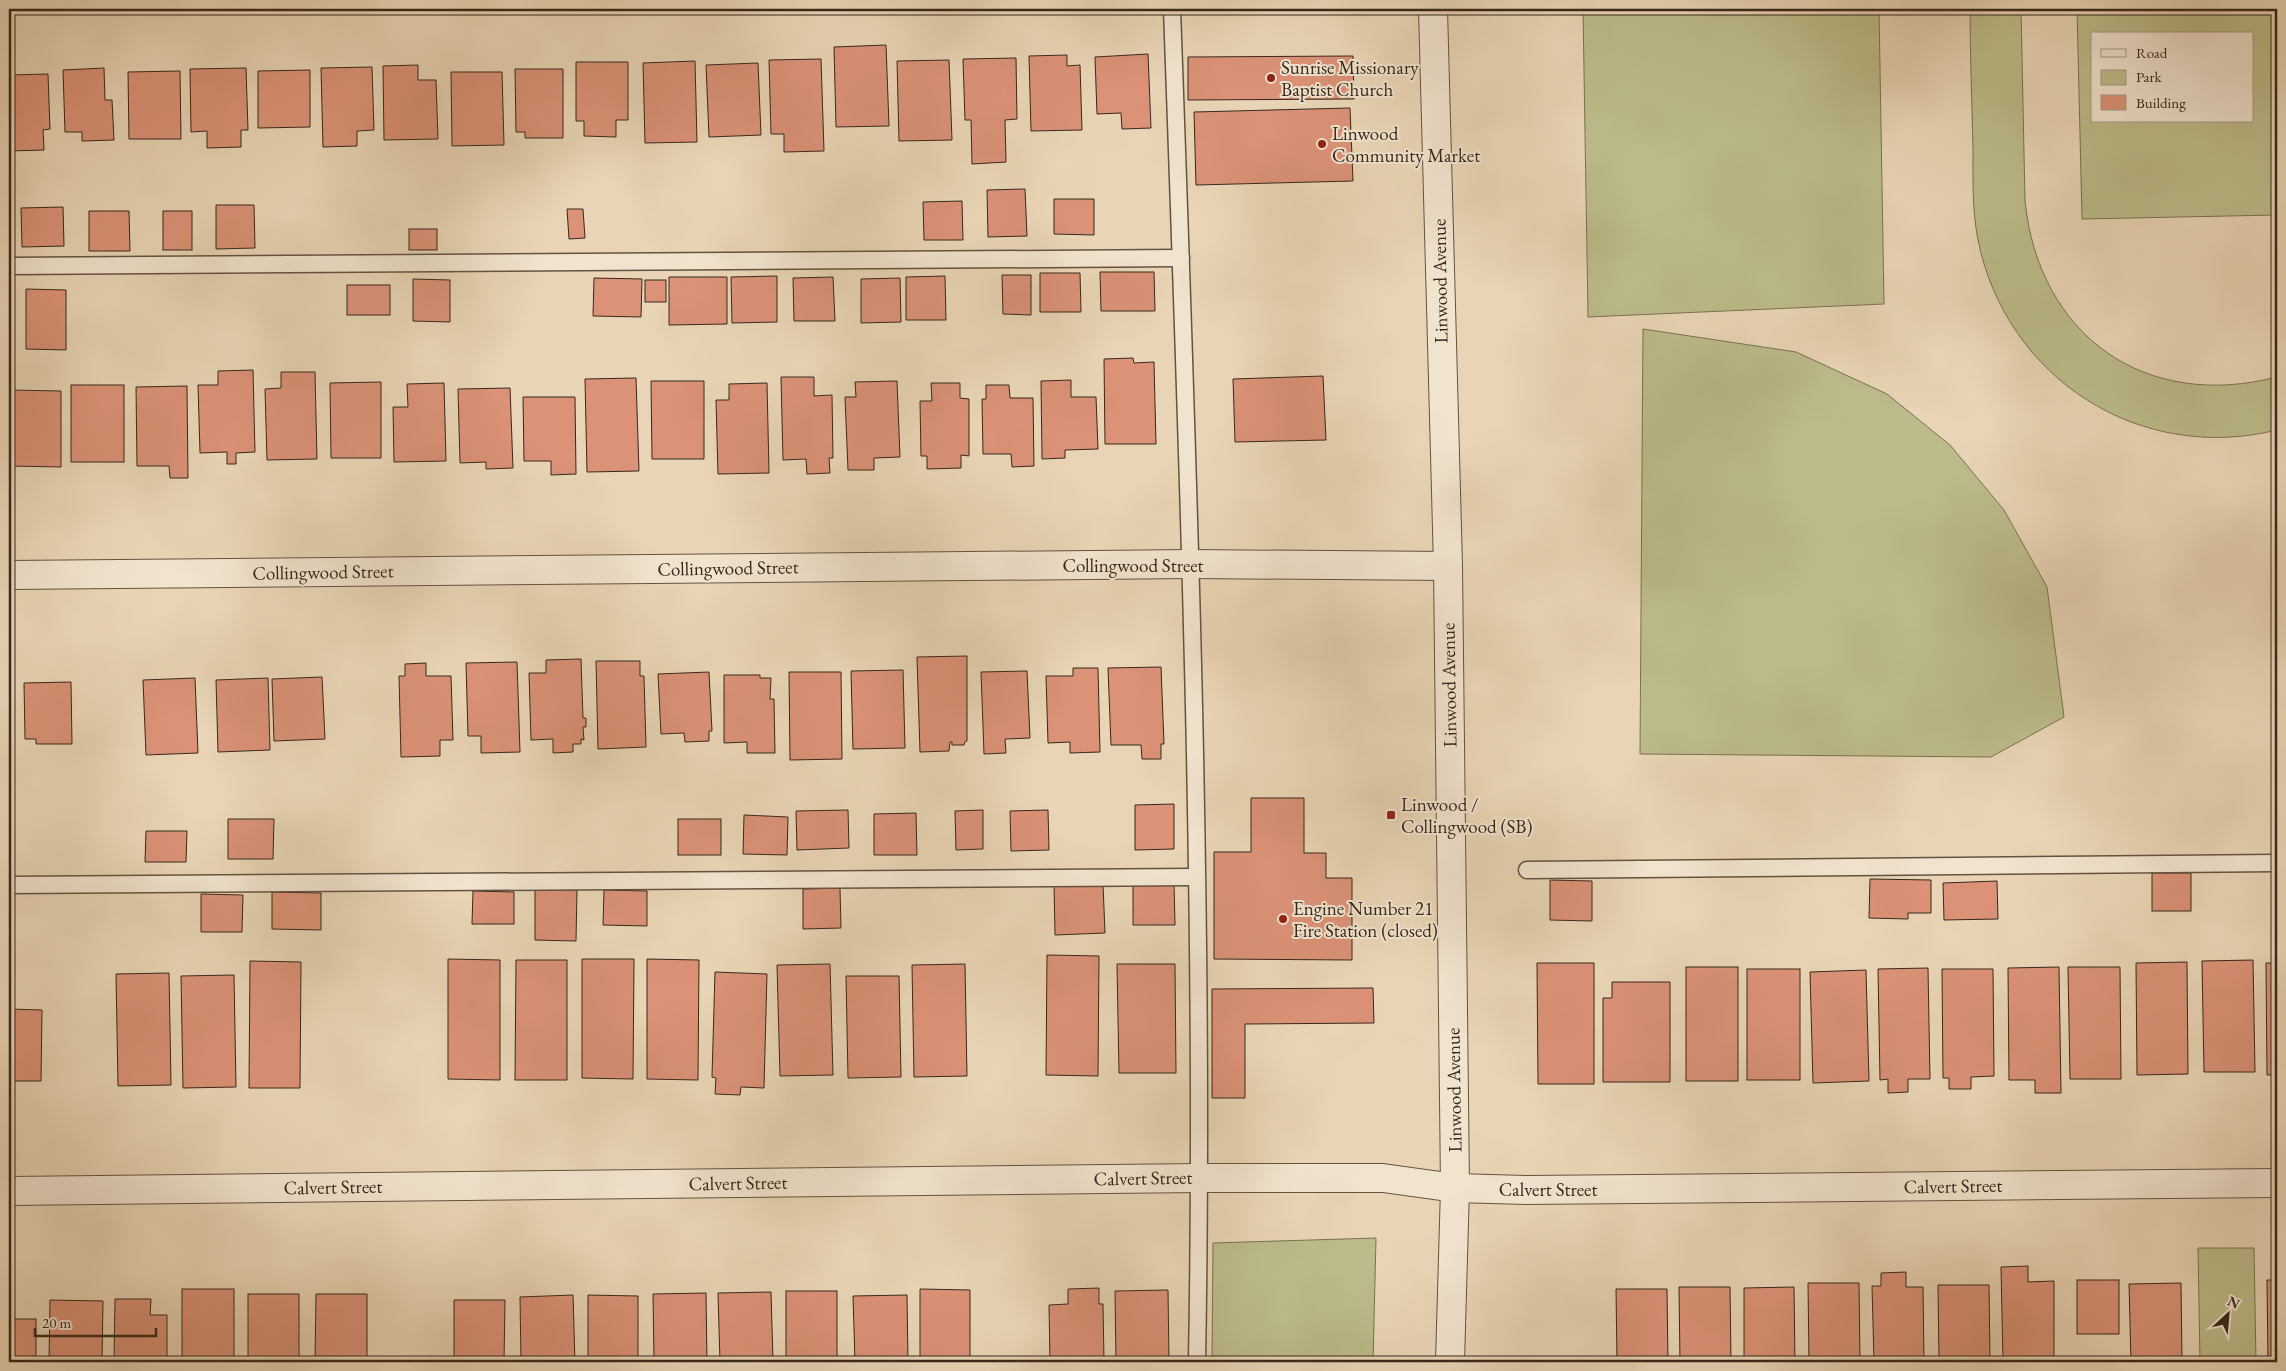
<svg xmlns="http://www.w3.org/2000/svg" width="2286" height="1371" font-family="'EB Garamond',serif">
	<style>
		.green { fill: #bcbc8a; stroke: #7a7253; fill-rule: evenodd }
		.building { fill: #db9277; stroke: #37281c }
		.lines { fill: none; stroke-linecap: round; stroke-linejoin: round }
		.service-casing { stroke: #645342; stroke-width: 19 }
		.minor-casing { stroke: #645342; stroke-width: 30 }
		.tertiary-casing { stroke: #645342; stroke-width: 30 }
		.service { stroke: #f1e4cf; stroke-width: 16 }
		.minor { stroke: #f1e4cf; stroke-width: 28 }
		.tertiary { stroke: #f1e4cf; stroke-width: 28 }
		.poi-dot { fill: #8f2418; stroke: #f1e4cf; stroke-width: 2 }
		.labels { text-anchor: middle; dominant-baseline: central; stroke-width: 4; stroke-linejoin: round; paint-order: stroke }
		.poi-label { font-size: 19px; fill: #37281c; stroke: #f1e4cf; text-anchor: start }
		.street-label { font-size: 19px; fill: #37281c; stroke: #f1e4cf }
	</style>
	<rect width="100%" height="100%" fill="#e9d5b5"/>
	<filter id="stains"><feTurbulence type="fractalNoise" baseFrequency=".004" numOctaves="4"/><feColorMatrix values="0 0 0 0 .2 0 0 0 0 .09 0 0 0 0 .02 0 0 0 .5 -.17"/></filter>
	<radialGradient id="worn" r=".72"><stop offset=".6" stop-color="#630" stop-opacity="0"/><stop offset="1" stop-color="#630" stop-opacity=".3"/></radialGradient>
	<g class="green">
		<path d="M 1583,9 L 1879,9 L 1884,304 L 1588,317 Z"/>
		<path d="M 1970,9 L 2021,9 L 2025,201 C 2039,336 2145,411 2277,377 L 2277,430 C 2139,464 2006,378 1978,240 C 1972,210 1973,179 1973,149 C 1972,102 1970,55 1970,9 Z"/>
		<path d="M 2077,9 L 2277,9 L 2277,215 L 2082,219 ZM 2092,34 L 2252,34 L 2252,121 L 2092,121 Z"/>
		<path d="M 1643,329 L 1796,352 L 1887,394 L 1950,445 L 2004,510 L 2047,587 L 2064,717 L 1991,757 L 1640,754 Z"/>
		<path d="M 1376,1238 L 1373,1362 L 1212,1362 L 1213,1243 Z"/>
		<path d="M 2198,1248 L 2254,1248 L 2256,1362 L 2200,1362 Z"/>
	</g>
	<g class="building">
		<path d="M 886,45 L 889,126 L 836,127 L 834,47 Z"/>
		<path d="M 1148,54 L 1151,128 L 1122,129 L 1121,113 L 1097,114 L 1095,57 Z"/>
		<path d="M 1067,55 L 1067,66 L 1080,65 L 1082,130 L 1031,131 L 1029,56 Z"/>
		<path d="M 1353,56 L 1354,99 L 1188,100 L 1188,57 Z"/>
		<path d="M 1016,58 L 1017,119 L 1005,120 L 1006,162 L 972,164 L 971,120 L 965,120 L 963,59 Z"/>
		<path d="M 821,59 L 824,151 L 784,152 L 784,134 L 771,134 L 769,60 Z"/>
		<path d="M 949,60 L 952,140 L 899,141 L 897,61 Z"/>
		<path d="M 695,61 L 697,142 L 645,143 L 643,63 Z"/>
		<path d="M 576,62 L 628,62 L 628,120 L 616,120 L 616,137 L 584,136 L 584,121 L 576,121 Z"/>
		<path d="M 758,63 L 761,135 L 709,137 L 706,65 Z"/>
		<path d="M 418,65 L 418,80 L 436,80 L 438,139 L 384,140 L 383,66 Z"/>
		<path d="M 372,67 L 374,130 L 357,131 L 357,146 L 323,147 L 321,68 Z"/>
		<path d="M 104,68 L 105,100 L 112,100 L 114,140 L 82,141 L 82,132 L 65,132 L 63,70 Z"/>
		<path d="M 246,68 L 248,130 L 241,130 L 241,147 L 207,148 L 207,131 L 191,132 L 190,69 Z"/>
		<path d="M 515,69 L 563,69 L 563,138 L 525,138 L 525,132 L 516,132 Z"/>
		<path d="M 310,70 L 310,127 L 258,128 L 258,71 Z"/>
		<path d="M 180,71 L 181,139 L 129,139 L 128,72 Z"/>
		<path d="M 451,72 L 502,72 L 504,145 L 452,146 Z"/>
		<path d="M 48,74 L 50,129 L 43,130 L 44,150 L 9,151 L 9,75 Z"/>
		<path d="M 1350,108 L 1353,181 L 1196,185 L 1194,112 Z"/>
		<path d="M 1025,189 L 1027,236 L 988,237 L 987,190 Z"/>
		<path d="M 1054,199 L 1094,199 L 1094,235 L 1054,234 Z"/>
		<path d="M 962,201 L 963,240 L 924,240 L 923,202 Z"/>
		<path d="M 216,205 L 254,205 L 255,248 L 216,249 Z"/>
		<path d="M 63,207 L 64,246 L 22,247 L 21,208 Z"/>
		<path d="M 567,209 L 583,209 L 585,238 L 569,239 Z"/>
		<path d="M 89,211 L 129,211 L 130,251 L 89,251 Z"/>
		<rect x="163" y="211" width="29" height="39"/>
		<rect x="409" y="229" width="28" height="21"/>
		<path d="M 1100,272 L 1154,272 L 1155,311 L 1101,311 Z"/>
		<path d="M 1040,273 L 1080,273 L 1081,312 L 1040,312 Z"/>
		<path d="M 1002,275 L 1031,275 L 1031,315 L 1003,314 Z"/>
		<path d="M 777,276 L 777,322 L 732,323 L 731,277 Z"/>
		<path d="M 945,276 L 946,320 L 906,320 L 906,277 Z"/>
		<path d="M 669,277 L 727,277 L 727,324 L 669,325 Z"/>
		<path d="M 833,277 L 835,321 L 794,321 L 793,278 Z"/>
		<path d="M 594,278 L 642,279 L 641,317 L 593,316 Z"/>
		<path d="M 900,278 L 901,322 L 861,323 L 861,279 Z"/>
		<path d="M 413,279 L 450,280 L 450,322 L 413,321 Z"/>
		<rect x="645" y="280" width="21" height="22"/>
		<rect x="347" y="285" width="43" height="30"/>
		<path d="M 26,289 L 66,290 L 66,350 L 26,349 Z"/>
		<path d="M 1133,358 L 1134,363 L 1154,362 L 1156,444 L 1105,444 L 1104,359 Z"/>
		<path d="M 253,370 L 255,452 L 236,453 L 236,464 L 227,464 L 227,452 L 200,453 L 198,385 L 218,385 L 218,371 Z"/>
		<path d="M 281,372 L 315,372 L 317,459 L 267,460 L 265,389 L 281,388 Z"/>
		<path d="M 1323,376 L 1326,440 L 1235,442 L 1233,379 Z"/>
		<path d="M 781,377 L 814,377 L 814,396 L 832,395 L 833,458 L 829,458 L 830,473 L 807,474 L 806,459 L 783,460 Z"/>
		<path d="M 636,378 L 639,471 L 587,472 L 585,379 Z"/>
		<path d="M 1071,380 L 1071,397 L 1096,397 L 1098,449 L 1065,450 L 1065,458 L 1042,459 L 1041,381 Z"/>
		<path d="M 651,381 L 704,381 L 704,459 L 652,459 Z"/>
		<path d="M 897,381 L 900,457 L 874,458 L 874,470 L 848,470 L 845,397 L 856,397 L 855,382 Z"/>
		<path d="M 381,382 L 381,458 L 331,458 L 330,383 Z"/>
		<path d="M 444,383 L 446,461 L 394,462 L 393,407 L 408,407 L 407,384 Z"/>
		<path d="M 767,383 L 769,473 L 718,474 L 716,400 L 729,400 L 729,384 Z"/>
		<path d="M 931,383 L 960,383 L 960,398 L 969,399 L 969,456 L 961,455 L 961,468 L 927,469 L 927,456 L 921,456 L 920,401 L 932,401 Z"/>
		<rect x="71" y="385" width="53" height="77"/>
		<path d="M 986,385 L 1009,385 L 1010,398 L 1033,398 L 1034,466 L 1012,467 L 1011,454 L 983,454 L 982,399 L 986,399 Z"/>
		<path d="M 187,386 L 188,478 L 170,478 L 169,466 L 137,466 L 136,387 Z"/>
		<path d="M 510,388 L 513,468 L 486,469 L 486,462 L 460,463 L 458,389 Z"/>
		<path d="M 9,390 L 61,391 L 61,467 L 9,466 Z"/>
		<path d="M 523,397 L 575,397 L 576,474 L 551,475 L 551,461 L 524,461 Z"/>
		<path d="M 967,656 L 967,741 L 965,742 L 964,745 L 952,745 L 952,742 L 950,742 L 949,751 L 920,752 L 917,657 Z"/>
		<path d="M 581,659 L 583,718 L 586,718 L 586,727 L 583,727 L 584,740 L 581,739 L 581,744 L 573,744 L 573,752 L 553,753 L 553,739 L 531,740 L 529,673 L 546,673 L 546,660 Z"/>
		<path d="M 596,661 L 640,661 L 640,676 L 644,676 L 646,747 L 598,749 Z"/>
		<path d="M 517,662 L 520,752 L 481,753 L 481,736 L 468,736 L 466,663 Z"/>
		<path d="M 426,663 L 426,676 L 451,676 L 453,740 L 440,740 L 440,756 L 401,757 L 399,676 L 405,676 L 405,664 Z"/>
		<path d="M 1161,667 L 1164,744 L 1161,744 L 1161,759 L 1142,759 L 1141,745 L 1111,745 L 1108,668 Z"/>
		<path d="M 1073,668 L 1098,668 L 1100,752 L 1070,753 L 1070,742 L 1048,743 L 1046,676 L 1073,676 Z"/>
		<path d="M 903,670 L 905,748 L 853,749 L 851,671 Z"/>
		<path d="M 1027,671 L 1030,738 L 1005,739 L 1006,753 L 984,754 L 981,672 Z"/>
		<path d="M 709,672 L 712,731 L 709,731 L 709,741 L 685,742 L 684,733 L 661,734 L 658,674 Z"/>
		<path d="M 789,672 L 841,672 L 842,759 L 790,760 Z"/>
		<path d="M 724,675 L 760,675 L 760,678 L 771,678 L 770,699 L 774,699 L 775,753 L 747,753 L 747,742 L 724,743 Z"/>
		<path d="M 322,677 L 325,739 L 274,741 L 272,679 Z"/>
		<path d="M 195,678 L 198,753 L 146,755 L 143,680 Z"/>
		<path d="M 268,678 L 270,750 L 218,752 L 216,680 Z"/>
		<path d="M 71,682 L 72,744 L 36,744 L 36,739 L 25,739 L 24,683 Z"/>
		<path d="M 1251,798 L 1304,798 L 1304,853 L 1326,853 L 1326,878 L 1352,878 L 1352,960 L 1214,959 L 1214,852 L 1251,852 Z"/>
		<path d="M 1174,804 L 1174,849 L 1135,850 L 1135,805 Z"/>
		<path d="M 848,810 L 849,848 L 797,850 L 796,811 Z"/>
		<path d="M 983,810 L 983,849 L 956,850 L 955,811 Z"/>
		<path d="M 1048,810 L 1049,850 L 1011,851 L 1010,811 Z"/>
		<path d="M 916,813 L 917,855 L 874,855 L 874,814 Z"/>
		<path d="M 744,815 L 788,817 L 787,855 L 743,854 Z"/>
		<path d="M 228,819 L 274,819 L 273,859 L 228,859 Z"/>
		<rect x="678" y="819" width="43" height="36"/>
		<path d="M 146,831 L 187,831 L 186,862 L 145,862 Z"/>
		<rect x="2152" y="873" width="39" height="38"/>
		<path d="M 1870,879 L 1931,880 L 1931,913 L 1908,913 L 1908,919 L 1869,918 Z"/>
		<path d="M 1550,880 L 1592,881 L 1592,921 L 1550,920 Z"/>
		<path d="M 1997,881 L 1998,919 L 1944,920 L 1943,883 Z"/>
		<path d="M 1133,883 L 1174,883 L 1175,925 L 1133,925 Z"/>
		<path d="M 1103,884 L 1105,933 L 1055,935 L 1054,885 Z"/>
		<path d="M 840,888 L 841,928 L 803,929 L 803,889 Z"/>
		<path d="M 535,890 L 577,890 L 576,941 L 535,940 Z"/>
		<path d="M 604,890 L 647,891 L 647,926 L 603,925 Z"/>
		<path d="M 473,891 L 514,892 L 514,924 L 472,924 Z"/>
		<path d="M 272,892 L 321,893 L 321,930 L 272,929 Z"/>
		<path d="M 201,894 L 243,895 L 242,932 L 201,932 Z"/>
		<path d="M 1047,955 L 1099,956 L 1098,1076 L 1046,1075 Z"/>
		<path d="M 448,959 L 500,960 L 500,1080 L 448,1079 Z"/>
		<path d="M 582,959 L 634,959 L 633,1079 L 582,1078 Z"/>
		<path d="M 647,959 L 699,960 L 698,1080 L 647,1079 Z"/>
		<path d="M 516,960 L 567,960 L 567,1080 L 515,1080 Z"/>
		<path d="M 2253,960 L 2255,1072 L 2204,1072 L 2202,961 Z"/>
		<path d="M 250,961 L 301,962 L 300,1088 L 249,1088 Z"/>
		<path d="M 2187,962 L 2188,1074 L 2137,1075 L 2136,963 Z"/>
		<path d="M 1537,963 L 1594,963 L 1594,1084 L 1538,1084 Z"/>
		<path d="M 2266,963 L 2277,963 L 2277,1075 L 2267,1075 Z"/>
		<path d="M 830,964 L 833,1075 L 780,1076 L 777,965 Z"/>
		<path d="M 965,964 L 967,1076 L 914,1077 L 912,965 Z"/>
		<path d="M 1117,964 L 1175,964 L 1176,1073 L 1119,1073 Z"/>
		<rect x="1686" y="967" width="52" height="114"/>
		<path d="M 2059,967 L 2061,1093 L 2035,1093 L 2035,1080 L 2009,1080 L 2008,968 Z"/>
		<path d="M 2068,967 L 2120,967 L 2121,1079 L 2070,1079 Z"/>
		<path d="M 1928,968 L 1930,1079 L 1908,1079 L 1908,1092 L 1888,1093 L 1888,1079 L 1880,1080 L 1878,969 Z"/>
		<rect x="1747" y="969" width="53" height="111"/>
		<path d="M 1942,969 L 1993,969 L 1994,1076 L 1971,1077 L 1971,1089 L 1949,1089 L 1949,1078 L 1943,1078 Z"/>
		<path d="M 1866,970 L 1869,1081 L 1813,1083 L 1810,972 Z"/>
		<path d="M 715,972 L 767,974 L 764,1088 L 741,1087 L 740,1095 L 715,1094 L 716,1078 L 712,1077 Z"/>
		<path d="M 169,973 L 171,1085 L 118,1086 L 116,974 Z"/>
		<path d="M 234,975 L 236,1087 L 183,1088 L 181,976 Z"/>
		<path d="M 846,976 L 899,976 L 901,1077 L 848,1078 Z"/>
		<path d="M 1612,982 L 1670,982 L 1670,1082 L 1603,1082 L 1603,998 L 1612,998 Z"/>
		<path d="M 1373,988 L 1374,1023 L 1245,1024 L 1245,1098 L 1212,1098 L 1212,989 Z"/>
		<path d="M 9,1009 L 42,1010 L 41,1081 L 9,1081 Z"/>
		<path d="M 2028,1266 L 2028,1282 L 2054,1281 L 2054,1362 L 2003,1362 L 2001,1267 Z"/>
		<path d="M 1906,1272 L 1906,1287 L 1923,1287 L 1924,1362 L 1874,1362 L 1872,1286 L 1881,1286 L 1881,1273 Z"/>
		<rect x="2077" y="1280" width="42" height="54"/>
		<path d="M 2267,1280 L 2277,1280 L 2277,1362 L 2268,1362 Z"/>
		<path d="M 1808,1283 L 1859,1283 L 1860,1362 L 1809,1362 Z"/>
		<path d="M 2181,1283 L 2182,1362 L 2131,1362 L 2129,1284 Z"/>
		<path d="M 1938,1285 L 1989,1285 L 1990,1362 L 1939,1362 Z"/>
		<path d="M 1679,1287 L 1730,1287 L 1731,1362 L 1680,1362 Z"/>
		<path d="M 1794,1287 L 1795,1362 L 1744,1362 L 1744,1288 Z"/>
		<path d="M 1099,1288 L 1099,1304 L 1103,1304 L 1104,1362 L 1050,1362 L 1049,1305 L 1068,1304 L 1068,1289 Z"/>
		<rect x="182" y="1289" width="52" height="73"/>
		<path d="M 920,1289 L 970,1290 L 970,1362 L 920,1362 Z"/>
		<path d="M 1616,1289 L 1667,1289 L 1668,1362 L 1617,1362 Z"/>
		<path d="M 1168,1290 L 1169,1362 L 1116,1362 L 1115,1291 Z"/>
		<rect x="786" y="1291" width="51" height="71"/>
		<path d="M 771,1292 L 773,1362 L 720,1362 L 718,1293 Z"/>
		<path d="M 706,1293 L 707,1362 L 654,1362 L 653,1294 Z"/>
		<rect x="248" y="1294" width="51" height="68"/>
		<path d="M 316,1294 L 367,1294 L 367,1362 L 315,1362 Z"/>
		<path d="M 573,1295 L 575,1362 L 521,1362 L 520,1297 Z"/>
		<path d="M 588,1295 L 638,1296 L 638,1362 L 588,1362 Z"/>
		<path d="M 907,1295 L 908,1362 L 855,1362 L 853,1296 Z"/>
		<path d="M 115,1299 L 151,1299 L 150,1315 L 167,1315 L 167,1362 L 114,1362 Z"/>
		<path d="M 50,1300 L 103,1301 L 102,1362 L 49,1362 Z"/>
		<path d="M 454,1300 L 505,1300 L 504,1362 L 454,1362 Z"/>
		<rect x="9" y="1319" width="27" height="43"/>
	</g>
	<g class="lines">
		<g class="service-casing">
			<g id="service">
				<path d="M 1172,9 C 1188,460 1205,911 1197,1362"/>
				<path d="M 9,266 L 1181,258"/>
				<path d="M 1527,870 L 2277,863"/>
				<path d="M 9,885 L 1196,877"/>
			</g>
		</g>
		<g class="minor-casing">
			<path id="minor" d="M 9,575 L 1191,564 L 1448,566"/>
		</g>
		<g class="tertiary-casing">
			<g id="tertiary">
				<path d="M 1433,9 L 1448,566 L 1455,1188 L 1450,1362"/>
				<path d="M 9,1191 L 1200,1178 L 1383,1178 L 1455,1188 L 1526,1190 L 2277,1183"/>
			</g>
		</g>
		<use href="#service" class="service"/>
		<use href="#minor" class="minor"/>
		<use href="#tertiary" class="tertiary"/>
	</g>
	<g class="poi-dot">
		<circle cx="1271" cy="78" r="5"/>
		<circle cx="1322" cy="144" r="5"/>
		<rect x="1386" y="810" width="10" height="10" rx="2.5"/>
		<circle cx="1283" cy="919" r="5"/>
	</g>
	<g class="labels">
		<g class="poi-label">
			<text x="1281" y="67">Sunrise Missionary<tspan x="1281" dy="22">Baptist Church</tspan></text>
			<text x="1332" y="133">Linwood<tspan x="1332" dy="22">Community Market</tspan></text>
			<text x="1401" y="804">Linwood /<tspan x="1401" dy="22">Collingwood (SB)</tspan></text>
			<text x="1293" y="908">Engine Number 21<tspan x="1293" dy="22">Fire Station (closed)</tspan></text>
		</g>
		<g class="street-label">
			<text transform="translate(1440 281) rotate(-91)">Linwood Avenue</text>
			<text x="1133" y="565">Collingwood Street</text>
			<text transform="translate(728 568) rotate(-1)">Collingwood Street</text>
			<text transform="translate(323 572) rotate(-1)">Collingwood Street</text>
			<text transform="translate(1449 685) rotate(-91)">Linwood Avenue</text>
			<text transform="translate(1454 1090) rotate(-91)">Linwood Avenue</text>
			<text transform="translate(1143 1178) rotate(-1)">Calvert Street</text>
			<text transform="translate(738 1183) rotate(-1)">Calvert Street</text>
			<text transform="translate(1953 1186) rotate(-1)">Calvert Street</text>
			<text transform="translate(333 1187) rotate(-1)">Calvert Street</text>
			<text x="1548" y="1189">Calvert Street</text>
		</g>
	</g>
	<rect width="2286" height="1371" fill="none" stroke="#e9d5b5" stroke-width="30"/>
	<rect x="10" y="10" width="2266" height="1351" fill="none" stroke="#37281c" stroke-width="2.5"/>
	<rect x="15" y="15" width="2256" height="1341" fill="none" stroke="#37281c"/>
	<rect x="2091" y="32" width="162" height="90" fill="#f1e4cf" stroke="#a79987"/>
	<rect x="2101" y="49" width="25" height="8" fill="#f1e4cf" stroke="#a79987"/>
	<text x="2136" y="58" font-size="15" fill="#37281c">Road</text>
	<rect x="2101" y="70" width="25" height="15" fill="#bcbc8a" stroke="#a79987"/>
	<text x="2136" y="82" font-size="15" fill="#37281c">Park</text>
	<rect x="2101" y="95" width="25" height="15" fill="#db9277" stroke="#a79987"/>
	<text x="2136" y="108" font-size="15" fill="#37281c">Building</text>
	<g transform="translate(2228 1314) rotate(26)" stroke="#f1e4cf" stroke-width="4" paint-order="stroke">
	<path d="M0-4L9 19L0 12L-9 19Z" fill="#37281c"/>
	<text y="-8" font-size="14" font-weight="bold" text-anchor="middle" fill="#37281c">N</text>
	</g>
	<path d="M35 1328v8h121v-8" fill="none" stroke="#37281c" stroke-width="2.5"/>
	<text x="42" y="1328" font-size="15" fill="#37281c" stroke="#f1e4cf" stroke-width="4" paint-order="stroke">20 m</text>
	<rect width="100%" height="100%" filter="url(#stains)"/>
	<rect width="100%" height="100%" fill="url(#worn)"/>
</svg>
